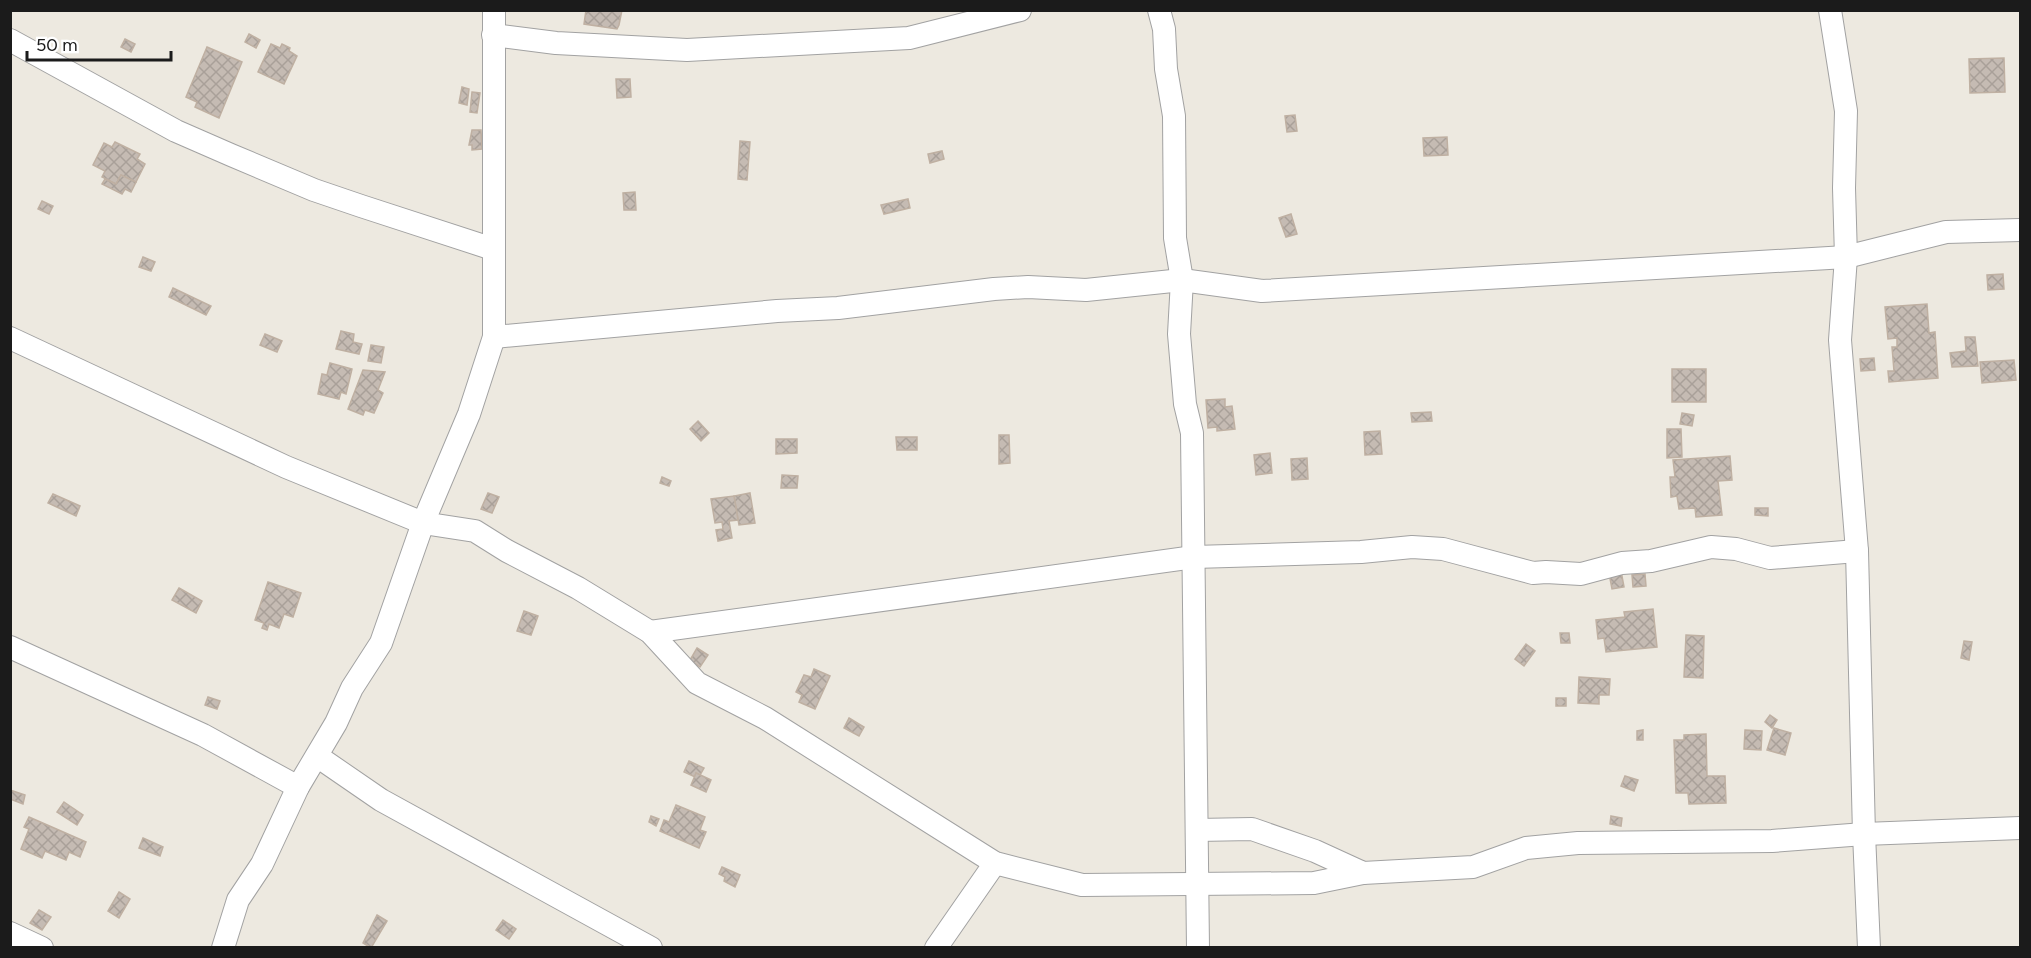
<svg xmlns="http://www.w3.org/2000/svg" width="2031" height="958" font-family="Figtree,sans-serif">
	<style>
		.building { fill: url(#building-cross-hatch); stroke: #bfb0a2; stroke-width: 1.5 }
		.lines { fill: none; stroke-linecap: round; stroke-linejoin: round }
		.street-casing { stroke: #a2a2a2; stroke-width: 24 }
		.street { stroke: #fff; stroke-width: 22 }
	</style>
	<defs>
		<pattern id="building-cross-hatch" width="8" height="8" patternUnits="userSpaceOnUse" patternTransform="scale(1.5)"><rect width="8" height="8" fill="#c5bbb3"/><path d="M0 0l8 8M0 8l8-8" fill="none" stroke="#a9a099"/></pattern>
	</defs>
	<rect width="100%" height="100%" fill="#ede9e0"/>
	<g class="building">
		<path d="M 586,10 L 622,10 L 619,25 L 617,29 L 584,24 Z"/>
		<path d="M 249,34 L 260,40 L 256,48 L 245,42 Z"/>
		<path d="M 125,39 L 135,44 L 131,52 L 121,47 Z"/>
		<path d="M 271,44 L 280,48 L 282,44 L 290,48 L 289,51 L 297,56 L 284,84 L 258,72 Z"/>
		<path d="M 207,47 L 242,62 L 219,118 L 195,107 L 197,102 L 186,97 Z"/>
		<path d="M 2004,58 L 2005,92 L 1970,93 L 1969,59 Z"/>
		<path d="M 616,79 L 630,79 L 631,97 L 617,98 Z"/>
		<path d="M 462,87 L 469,89 L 467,105 L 459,103 Z"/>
		<path d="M 472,92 L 480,93 L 477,113 L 470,112 Z"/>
		<path d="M 1295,115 L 1297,131 L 1287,132 L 1285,116 Z"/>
		<path d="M 472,130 L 481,130 L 482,149 L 472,150 L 472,145 L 469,145 Z"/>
		<path d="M 1447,137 L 1448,155 L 1424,156 L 1423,138 Z"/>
		<path d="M 740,141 L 750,142 L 747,180 L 738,179 Z"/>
		<path d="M 115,142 L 140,154 L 137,159 L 145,164 L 136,182 L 121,175 L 116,184 L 102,177 L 105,171 L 93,165 L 104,143 L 112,147 Z"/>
		<path d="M 942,151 L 944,159 L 930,163 L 928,154 Z"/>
		<path d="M 121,175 L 136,182 L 131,192 L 125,189 L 122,194 L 102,184 L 105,179 L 116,184 Z"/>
		<path d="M 635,192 L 636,210 L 624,210 L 623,193 Z"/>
		<path d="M 908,199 L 910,208 L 884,214 L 881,205 Z"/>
		<path d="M 42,201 L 53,206 L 49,214 L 38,209 Z"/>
		<path d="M 1291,214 L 1297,234 L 1286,237 L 1279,218 Z"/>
		<path d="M 143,257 L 155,262 L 151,271 L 139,267 Z"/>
		<path d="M 2003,274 L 2004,289 L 1988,290 L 1987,275 Z"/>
		<path d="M 173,288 L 211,306 L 206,315 L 169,297 Z"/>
		<path d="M 1927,304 L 1929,333 L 1935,332 L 1938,378 L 1889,382 L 1888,371 L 1894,371 L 1892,347 L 1897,347 L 1897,338 L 1888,339 L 1885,307 Z"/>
		<path d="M 341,331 L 354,334 L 353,342 L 362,344 L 359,354 L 336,349 Z"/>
		<path d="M 265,334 L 282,341 L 277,352 L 260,345 Z"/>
		<path d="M 1965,337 L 1975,337 L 1978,366 L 1952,367 L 1950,353 L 1966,351 Z"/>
		<path d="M 371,345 L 384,347 L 381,363 L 368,361 Z"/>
		<path d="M 1874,358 L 1875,370 L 1861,371 L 1860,359 Z"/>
		<path d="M 2014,360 L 2016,380 L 1982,383 L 1980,362 Z"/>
		<path d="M 330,363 L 352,369 L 346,394 L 341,392 L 339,399 L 318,394 L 322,374 L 327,375 Z"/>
		<rect x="1672" y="369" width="34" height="33"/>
		<path d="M 363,370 L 385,372 L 378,390 L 383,393 L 374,413 L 365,410 L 363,415 L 348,409 Z"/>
		<path d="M 1225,399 L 1225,407 L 1232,406 L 1235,429 L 1217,431 L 1217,427 L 1208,428 L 1206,400 Z"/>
		<path d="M 1431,412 L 1432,421 L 1412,422 L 1411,413 Z"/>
		<path d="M 1682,413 L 1694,415 L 1692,426 L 1680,424 Z"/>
		<path d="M 698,421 L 709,433 L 701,441 L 690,429 Z"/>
		<path d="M 1667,429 L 1681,429 L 1682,457 L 1667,458 Z"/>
		<path d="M 1380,431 L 1382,454 L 1365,455 L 1364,432 Z"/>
		<path d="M 999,435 L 1009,435 L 1010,463 L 999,464 Z"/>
		<path d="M 896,437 L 917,437 L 917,450 L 897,450 Z"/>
		<path d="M 776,439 L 797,439 L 797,453 L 776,454 Z"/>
		<path d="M 1270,453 L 1272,473 L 1256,475 L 1254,455 Z"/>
		<path d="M 1730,456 L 1732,480 L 1718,481 L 1722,515 L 1696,517 L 1695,508 L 1679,509 L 1677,496 L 1671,497 L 1670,477 L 1675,477 L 1673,460 Z"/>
		<path d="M 1307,458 L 1308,479 L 1292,480 L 1291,459 Z"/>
		<path d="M 782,475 L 798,476 L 797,488 L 781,488 Z"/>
		<path d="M 662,477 L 671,481 L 669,486 L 660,483 Z"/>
		<path d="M 488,493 L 499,497 L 492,513 L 481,509 Z"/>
		<path d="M 750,493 L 755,523 L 739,525 L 734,496 Z"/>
		<path d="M 53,494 L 80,506 L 76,516 L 48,503 Z"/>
		<path d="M 734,496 L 738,520 L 729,521 L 732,538 L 718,541 L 716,530 L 723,529 L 722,522 L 715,523 L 711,499 Z"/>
		<path d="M 1755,508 L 1768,508 L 1768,516 L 1755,515 Z"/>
		<path d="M 1621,571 L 1624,587 L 1612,589 L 1609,573 Z"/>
		<path d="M 1645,574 L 1646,586 L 1633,587 L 1632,575 Z"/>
		<path d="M 268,582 L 301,593 L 293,617 L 284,614 L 279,628 L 269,624 L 267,630 L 262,628 L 264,623 L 255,620 Z"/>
		<path d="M 179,588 L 202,601 L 196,613 L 172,600 Z"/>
		<path d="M 1653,609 L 1657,647 L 1606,652 L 1604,638 L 1598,639 L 1596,620 L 1625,617 L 1624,612 Z"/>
		<path d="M 524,611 L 538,616 L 531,635 L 517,631 Z"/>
		<path d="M 1560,633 L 1569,633 L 1570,643 L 1561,643 Z"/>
		<path d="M 1686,635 L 1704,636 L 1703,678 L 1684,677 Z"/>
		<path d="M 1964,641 L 1972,642 L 1969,660 L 1961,658 Z"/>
		<path d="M 1526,644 L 1535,651 L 1524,666 L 1515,659 Z"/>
		<path d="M 697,648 L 708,655 L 700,667 L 690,660 Z"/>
		<path d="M 814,669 L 830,676 L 815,709 L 799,702 L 802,695 L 796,692 L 804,675 L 811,677 Z"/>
		<path d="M 1579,677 L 1610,679 L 1609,695 L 1599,695 L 1599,704 L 1578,703 Z"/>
		<path d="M 208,697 L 220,701 L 217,709 L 205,705 Z"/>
		<rect x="1556" y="698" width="10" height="8"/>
		<path d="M 1770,715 L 1777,720 L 1772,728 L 1765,722 Z"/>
		<path d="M 849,718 L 864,727 L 859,736 L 844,728 Z"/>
		<path d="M 1774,728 L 1791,733 L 1785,755 L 1767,750 Z"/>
		<path d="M 1643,730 L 1643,740 L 1637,740 L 1637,731 Z"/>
		<path d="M 1745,730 L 1762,731 L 1761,750 L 1744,749 Z"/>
		<path d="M 1706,734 L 1707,776 L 1725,776 L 1726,803 L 1689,804 L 1688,793 L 1676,793 L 1674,740 L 1684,740 L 1684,735 Z"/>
		<path d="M 689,761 L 704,768 L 700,775 L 696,773 L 695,777 L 684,772 Z"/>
		<path d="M 696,773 L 711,780 L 706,792 L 691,785 Z"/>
		<path d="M 1625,776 L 1638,780 L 1634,791 L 1621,786 Z"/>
		<path d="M 10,790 L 25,795 L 23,804 L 10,799 Z"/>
		<path d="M 64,802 L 83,815 L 77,825 L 57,812 Z"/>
		<path d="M 676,805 L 705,817 L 700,830 L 706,832 L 699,848 L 660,831 L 664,820 L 669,822 Z"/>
		<path d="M 651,816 L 659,819 L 656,826 L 649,822 Z"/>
		<path d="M 1611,816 L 1622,818 L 1621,826 L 1610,824 Z"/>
		<path d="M 29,817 L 86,842 L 80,857 L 69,852 L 66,860 L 45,851 L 42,858 L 21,849 L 29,829 L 24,827 Z"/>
		<path d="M 143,838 L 163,847 L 160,856 L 139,848 Z"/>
		<path d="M 722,867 L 740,875 L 735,887 L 724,881 L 725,877 L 719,874 Z"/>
		<path d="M 119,892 L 130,899 L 119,918 L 108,911 Z"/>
		<path d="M 39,910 L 51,917 L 42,930 L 30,923 Z"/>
		<path d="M 377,915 L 387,921 L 371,948 L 363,943 Z"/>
		<path d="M 503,920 L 516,929 L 509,939 L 496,930 Z"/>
	</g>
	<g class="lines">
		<g class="street-casing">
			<g id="street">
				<path d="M 1159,10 L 1164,29 L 1166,69 L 1174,116 L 1175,238 L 1182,280 L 1179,334 L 1185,404 L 1192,433 L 1198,948"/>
				<path d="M 1830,10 L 1846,111 L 1844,188 L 1846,257 L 1840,340 L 1857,551 L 1864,834 L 1869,948"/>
				<path d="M 493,35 L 556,43 L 687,50 L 909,38 L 1020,10"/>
				<path d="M 10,40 L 176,131 L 231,155 L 314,190 L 361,206 L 493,249"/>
				<path d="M 494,337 L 777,311 L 838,308 L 994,289 L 1028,287 L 1086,290 L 1182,280 L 1262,291 L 1846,257 L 1946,232 L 2020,230"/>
				<path d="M 10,338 L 286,467 L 423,523 L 475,531 L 507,551 L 578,588 L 650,632 L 697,683 L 765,718 L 995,863 L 1082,885 L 1314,883 L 1363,873"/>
				<path d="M 650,632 L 1194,557 L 1361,552 L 1412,547 L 1443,549 L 1533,573 L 1546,572 L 1581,574 L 1622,563 L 1651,561 L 1711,547 L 1736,549 L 1770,558 L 1857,551"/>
				<path d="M 10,647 L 203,735 L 298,787"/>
				<path d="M 317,756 L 381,800 L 651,948"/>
				<path d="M 1197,830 L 1252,829 L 1315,851 L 1363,873 L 1473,867 L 1526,848 L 1578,843 L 1772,841 L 1864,834 L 2020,828"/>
				<path d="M 10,933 L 42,948"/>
				<path d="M 223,948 L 238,900 L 262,864 L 298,787 L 336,723 L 352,688 L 381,643 L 423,523 L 469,414 L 494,337 L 494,10"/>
				<path d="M 936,948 L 995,863"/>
			</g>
		</g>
		<use href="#street" class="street"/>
	</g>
	<rect width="2031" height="958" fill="none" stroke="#1b1b1b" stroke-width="24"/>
	<path d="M27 51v9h144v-9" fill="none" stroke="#1b1b1b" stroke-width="3"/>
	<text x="36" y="51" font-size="18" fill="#1b1b1b" stroke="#ffffff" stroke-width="4.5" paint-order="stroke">50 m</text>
</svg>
